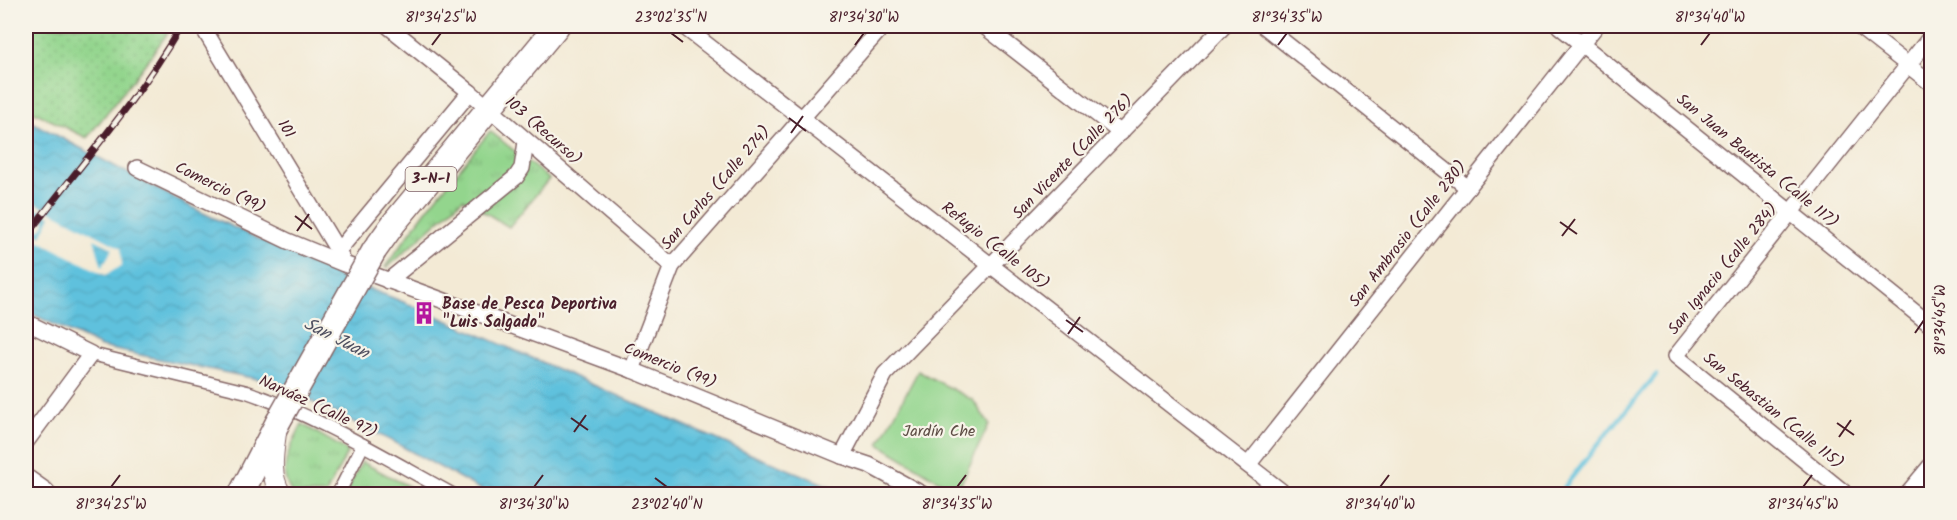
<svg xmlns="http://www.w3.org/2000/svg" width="1957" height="520" font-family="Kalam,sans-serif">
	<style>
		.grass { fill: url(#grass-dots); stroke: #6e7a5c; stroke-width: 1.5 }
		.park { fill: url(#park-tufts); stroke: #6e7a5c; stroke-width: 1.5 }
		.garden { fill: #93d58d; stroke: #6e7a5c; stroke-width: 1.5 }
		.water { fill: url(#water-waves); stroke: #547084; stroke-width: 1.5 }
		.pier { fill: #f3ead5; fill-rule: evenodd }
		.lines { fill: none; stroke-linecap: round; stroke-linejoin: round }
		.stream { stroke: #5ec1dd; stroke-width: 4.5 }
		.pedestrian-casing { stroke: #856666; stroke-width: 15 }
		.minor-casing { stroke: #856666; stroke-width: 18 }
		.tertiary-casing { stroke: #856666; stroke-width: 22 }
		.primary-casing { stroke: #856666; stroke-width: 27 }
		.pedestrian { stroke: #fff; stroke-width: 12 }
		.minor { stroke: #fff; stroke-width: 15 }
		.tertiary { stroke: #fff; stroke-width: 20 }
		.primary { stroke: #fff; stroke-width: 24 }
		.rail-casing { stroke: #4a1f2b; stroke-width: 7 }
		.rail { stroke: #f7f3e8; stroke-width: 4.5; stroke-dasharray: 14; stroke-linecap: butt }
		.primary-bridge-casing { stroke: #856666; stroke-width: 27; stroke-linecap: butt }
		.primary-bridge { stroke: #fff; stroke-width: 24 }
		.ticks { fill: none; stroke: #4a1f2b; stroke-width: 2 }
		.labels { text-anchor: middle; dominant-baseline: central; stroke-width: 4.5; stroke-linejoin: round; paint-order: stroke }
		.shield { fill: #f7f3e8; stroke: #7e5f64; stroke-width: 1.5 }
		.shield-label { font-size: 15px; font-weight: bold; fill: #4a1f2b }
		.street-label { font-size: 16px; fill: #4a1f2b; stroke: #f7f3e8 }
		.poi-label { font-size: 16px; font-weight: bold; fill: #4a1f2b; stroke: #f7f3e8; text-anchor: start }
		.park-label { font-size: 16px; fill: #5c4c44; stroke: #f7f3e8 }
		.water-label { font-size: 18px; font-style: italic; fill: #505060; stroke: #f7f3e8 }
		.neatline { fill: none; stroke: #4a1f2b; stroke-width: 2 }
		.ticks-label { font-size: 15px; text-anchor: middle; fill: #4a1f2b }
	</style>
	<defs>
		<pattern id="grass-dots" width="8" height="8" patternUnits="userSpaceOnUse" patternTransform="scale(1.5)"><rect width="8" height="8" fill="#93d58d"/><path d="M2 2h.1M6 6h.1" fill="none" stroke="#80b67a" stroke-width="1.8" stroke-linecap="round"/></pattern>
		<pattern id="park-tufts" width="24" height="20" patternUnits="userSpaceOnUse" patternTransform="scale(1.5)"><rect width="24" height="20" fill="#93d58d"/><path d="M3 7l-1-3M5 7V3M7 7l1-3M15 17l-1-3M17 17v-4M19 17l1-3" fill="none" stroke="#80b67a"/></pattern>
		<pattern id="water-waves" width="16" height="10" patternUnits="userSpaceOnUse" patternTransform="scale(1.5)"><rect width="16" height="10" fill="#5ec1dd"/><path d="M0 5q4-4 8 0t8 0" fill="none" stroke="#53a5be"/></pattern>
	</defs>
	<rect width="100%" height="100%" fill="#f7f3e8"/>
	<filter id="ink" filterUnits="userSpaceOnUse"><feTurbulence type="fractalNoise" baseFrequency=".0167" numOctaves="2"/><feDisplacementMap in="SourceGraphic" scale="12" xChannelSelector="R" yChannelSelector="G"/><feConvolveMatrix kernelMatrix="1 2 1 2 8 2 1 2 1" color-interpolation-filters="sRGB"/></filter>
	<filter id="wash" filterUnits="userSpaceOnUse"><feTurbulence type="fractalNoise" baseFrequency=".008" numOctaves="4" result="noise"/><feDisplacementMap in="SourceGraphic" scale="24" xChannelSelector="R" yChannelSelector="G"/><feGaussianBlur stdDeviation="1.35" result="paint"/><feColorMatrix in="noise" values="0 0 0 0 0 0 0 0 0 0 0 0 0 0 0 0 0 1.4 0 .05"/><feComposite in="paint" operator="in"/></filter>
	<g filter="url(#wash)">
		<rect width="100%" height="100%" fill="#f3ead5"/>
		<path class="grass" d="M 26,26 L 173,26 L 136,76 L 87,138 L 26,108 Z"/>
		<g class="park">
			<path d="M 490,131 L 549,179 L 509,227 L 463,199 L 387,268 L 385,267 L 425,212 Z"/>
			<path d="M 302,424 L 348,451 L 326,494 L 293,494 C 275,473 291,445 302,424 Z"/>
			<path d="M 362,462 L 412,488 L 409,494 L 345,494 Z"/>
		</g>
		<path class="garden" d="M 918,371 L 973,400 L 989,424 L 957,492 L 879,444 Z"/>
		<path class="water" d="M 26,119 L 201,212 L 340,277 L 421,309 L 743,451 L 849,494 L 489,494 L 392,441 L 272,382 L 101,347 L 26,311 Z"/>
		<g class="pier">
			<path d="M 26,198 L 121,248 L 122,266 L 105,275 L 26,234 L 26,228 L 41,236 L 51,216 L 34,207 L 26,222 L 26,214 L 30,205 L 26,202 ZM 94,239 L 113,248 L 102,267 Z"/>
			<circle cx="37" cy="222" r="8"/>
		</g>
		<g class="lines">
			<path class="stream" d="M 1559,494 L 1594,449 L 1656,375"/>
		</g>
	</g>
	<g filter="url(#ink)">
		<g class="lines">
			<g class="pedestrian-casing">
				<g id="pedestrian">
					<path d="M 91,354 L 247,392 C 319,417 386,458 452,494"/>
					<path d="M 338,494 L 363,445"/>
				</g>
			</g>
			<g class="minor-casing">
				<g id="minor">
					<path d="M 202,26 L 338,251"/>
					<path d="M 388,26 L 470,92 L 672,266"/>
					<path d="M 683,26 L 1285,494"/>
					<path d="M 984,26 L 1121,133"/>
					<path d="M 1264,26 L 1468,188"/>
					<path d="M 1559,26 L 1932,326"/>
					<path d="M 1858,26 L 1932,84"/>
					<path d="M 137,168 L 288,241 L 344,264 L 632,370 L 842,456 L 869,465 L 922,494"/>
					<path d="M 342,259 L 338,251 L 470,92"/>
					<path d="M 388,281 L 516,177 L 522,168 L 526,142"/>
					<path d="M 26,322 L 91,354 L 26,442"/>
					<path d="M 632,370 L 672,266 L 883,26"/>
					<path d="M 842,456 L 885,374 L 1224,26"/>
					<path d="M 1248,465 L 1596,26"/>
					<path d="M 1846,494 L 1676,356 L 1932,35"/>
					<path d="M 1907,494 L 1932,464"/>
				</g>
			</g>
			<g class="tertiary-casing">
				<path id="tertiary" d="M 276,433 C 273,455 269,475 281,494"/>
			</g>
			<g class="primary-casing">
				<g id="primary">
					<path d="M 374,251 L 394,223 L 557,26"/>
					<path d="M 26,482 L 43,494"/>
					<path d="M 241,494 L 278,422"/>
				</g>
			</g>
			<use href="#pedestrian" class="pedestrian"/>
			<use href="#minor" class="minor"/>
			<use href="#tertiary" class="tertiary"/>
			<use href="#primary" class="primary"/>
			<g class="rail-casing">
				<path id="rail" d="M 26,236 C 78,168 138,100 181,26"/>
			</g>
			<use href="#rail" class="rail"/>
			<g class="primary-bridge-casing">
				<path id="primary-bridge" d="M 278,422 L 374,251"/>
			</g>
			<use href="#primary-bridge" class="primary-bridge"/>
		</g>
	</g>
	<path class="ticks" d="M 671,33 L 683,42M 432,45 L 441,33M 855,45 L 864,33M 1278,45 L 1287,33M 1701,45 L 1710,33M 789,118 L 806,131M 791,133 L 803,116M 295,216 L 312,229M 1560,222 L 1577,234M 297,231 L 309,214M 1562,236 L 1575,219M 1066,320 L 1083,332M 1915,333 L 1924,320M 1068,334 L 1080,317M 571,418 L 588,430M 1837,423 L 1854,435M 574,432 L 586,415M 1839,437 L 1851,420M 655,478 L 667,487M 111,487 L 120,475M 534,487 L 543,475M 957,487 L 966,475M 1380,487 L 1389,475M 1803,487 L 1812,475"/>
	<defs>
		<g id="building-bare" transform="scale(1.8)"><path d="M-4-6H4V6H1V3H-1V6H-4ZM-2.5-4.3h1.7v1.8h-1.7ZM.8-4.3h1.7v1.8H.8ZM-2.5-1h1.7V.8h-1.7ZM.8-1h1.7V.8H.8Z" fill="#b5179e" stroke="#f7f3e8" stroke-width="2.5" paint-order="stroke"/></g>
	</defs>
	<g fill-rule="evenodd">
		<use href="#building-bare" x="424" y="313"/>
	</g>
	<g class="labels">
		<rect class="shield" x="405.5" y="167" width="51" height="24" rx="4.5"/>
		<g class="shield-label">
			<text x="431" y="179">3-N-1</text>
		</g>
		<g class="street-label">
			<text transform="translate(286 129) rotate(59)">101</text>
			<text transform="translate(543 131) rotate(41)">103 (Recurso)</text>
			<text transform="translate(1073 157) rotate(-46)">San Vicente (Calle 276)</text>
			<text transform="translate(1757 161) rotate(39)">San Juan Bautista (Calle 117)</text>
			<text transform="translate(220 188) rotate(26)">Comercio (99)</text>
			<text transform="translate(716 188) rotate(-49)">San Carlos (Calle 274)</text>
			<text transform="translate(1408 234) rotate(-52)">San Ambrosio (Calle 280)</text>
			<text transform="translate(995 246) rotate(38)">Refugio (Calle 105)</text>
			<text transform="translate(1723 269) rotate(-51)">San Ignacio (calle 284)</text>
			<text transform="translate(670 366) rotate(22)">Comercio (99)</text>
			<text transform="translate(318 407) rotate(25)">Narváez (Calle 97)</text>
			<text transform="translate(1773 411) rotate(39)">San Sebastian (Calle 115)</text>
		</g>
		<g class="poi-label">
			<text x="442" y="304">Base de Pesca Deportiva<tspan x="442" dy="18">"Luis Salgado"</tspan></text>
		</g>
		<g class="park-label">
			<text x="939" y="431">Jardín Che</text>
		</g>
		<g class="water-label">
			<text transform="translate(336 339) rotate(27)">San Juan</text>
		</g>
	</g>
	<rect width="1957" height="520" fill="none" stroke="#f7f3e8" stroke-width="66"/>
	<rect x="33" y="33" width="1891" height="454" class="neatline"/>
	<g class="ticks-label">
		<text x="441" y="22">81°34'25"W</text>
		<text x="671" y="22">23°02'35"N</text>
		<text x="864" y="22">81°34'30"W</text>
		<text x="1287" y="22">81°34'35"W</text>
		<text x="1710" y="22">81°34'40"W</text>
		<text transform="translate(1940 320) rotate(-90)" y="5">81°34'45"W</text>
		<text x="111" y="509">81°34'25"W</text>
		<text x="534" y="509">81°34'30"W</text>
		<text x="667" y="509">23°02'40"N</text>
		<text x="957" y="509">81°34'35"W</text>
		<text x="1380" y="509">81°34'40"W</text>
		<text x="1803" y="509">81°34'45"W</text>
	</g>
</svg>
